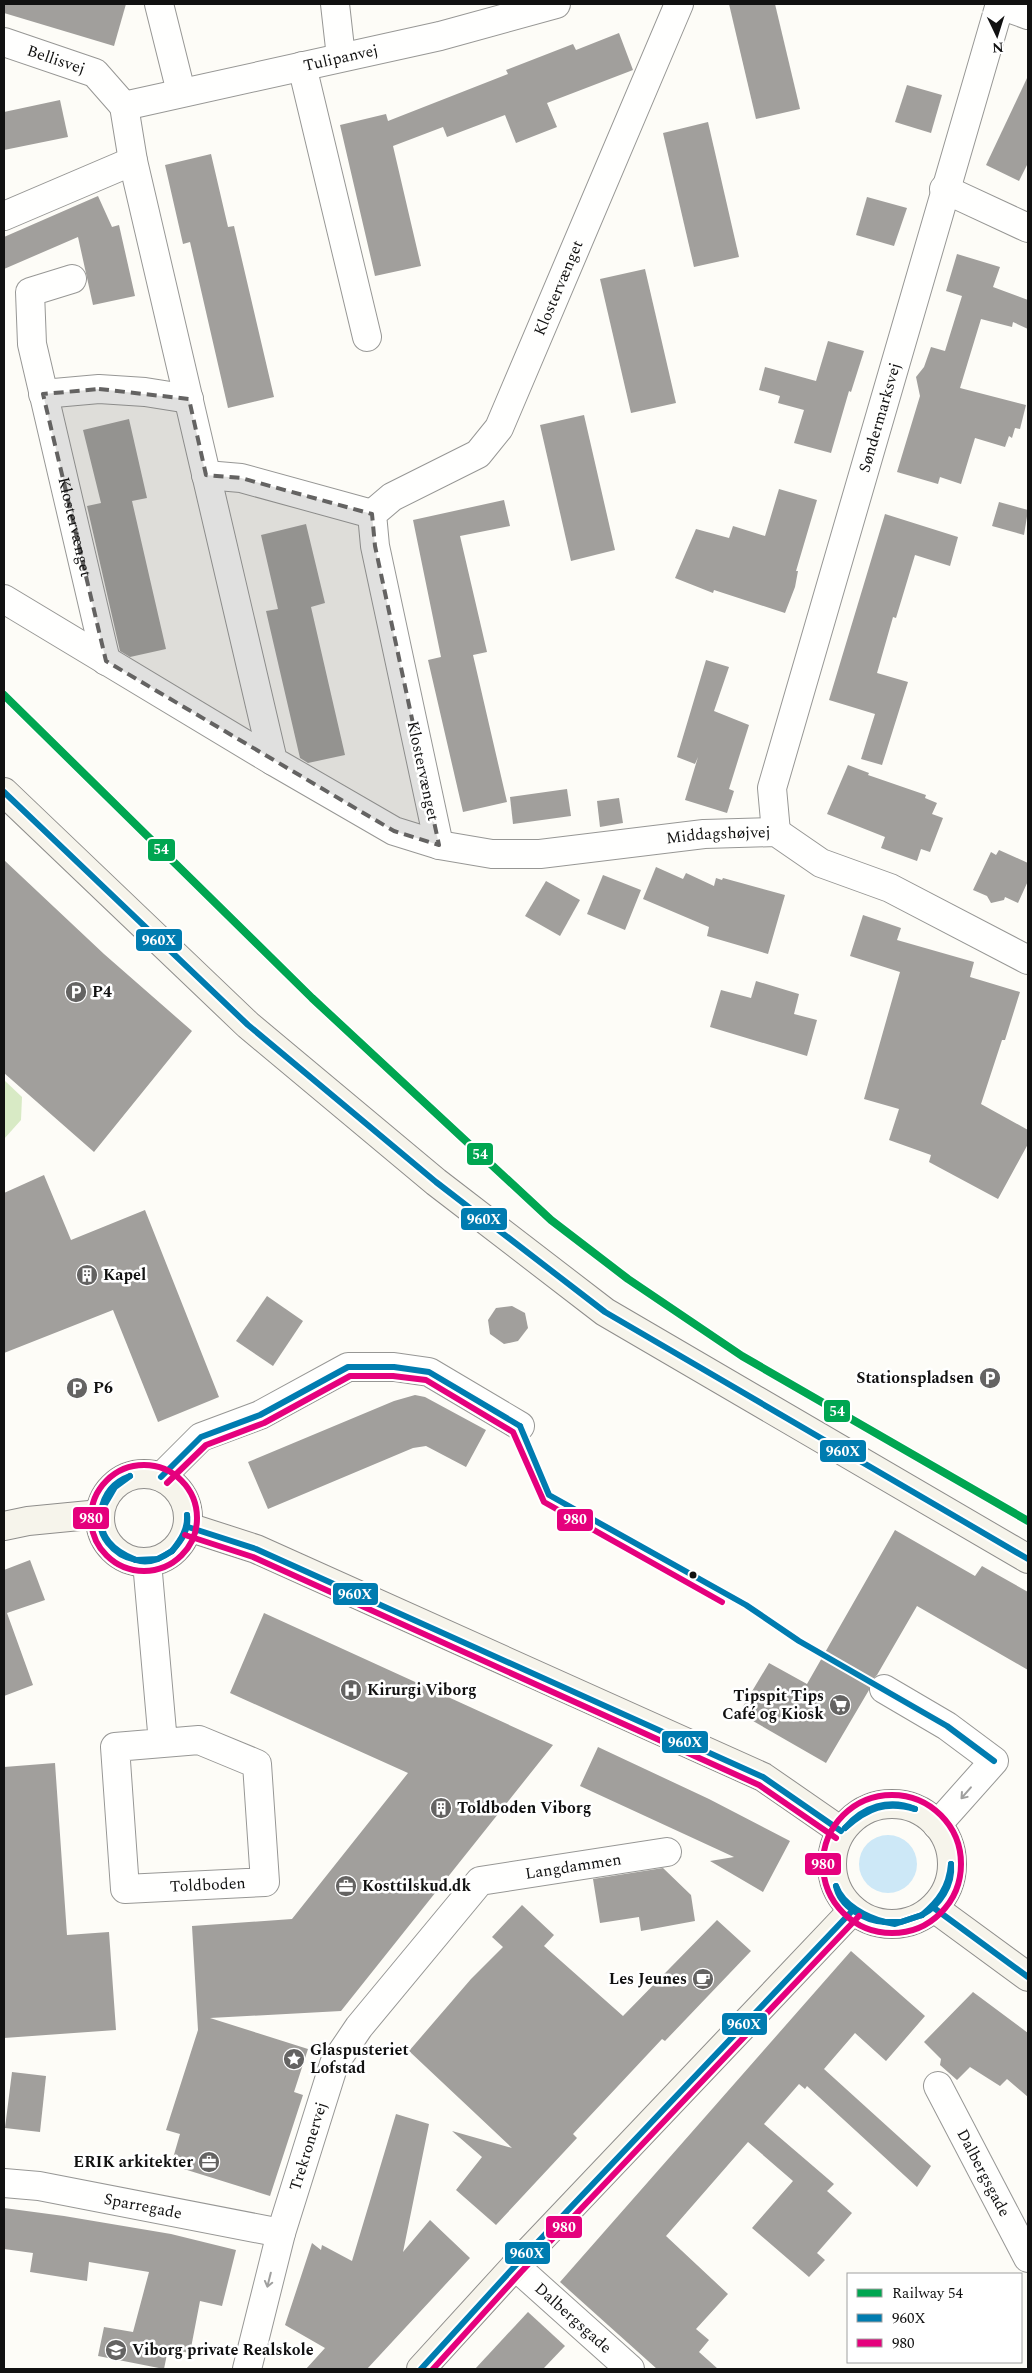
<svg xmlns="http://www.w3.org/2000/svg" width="1032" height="2373" font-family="Spectral,serif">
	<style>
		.forest { fill: #d8eac5 }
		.water { fill: #cde8f7 }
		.building { fill: #a19f9c }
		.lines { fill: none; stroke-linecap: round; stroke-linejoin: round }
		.street-casing { stroke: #979795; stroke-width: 30 }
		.secondary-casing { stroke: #8e8d8b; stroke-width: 30 }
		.street { stroke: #fffffe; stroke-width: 28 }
		.secondary { stroke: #f6f4eb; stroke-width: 28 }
		.bus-1-casing { stroke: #fff; stroke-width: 10 }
		.bus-2-casing { stroke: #fff; stroke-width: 10 }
		.bus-1 { stroke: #007cb0; stroke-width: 6 }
		.bus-2 { stroke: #e5007d; stroke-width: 6 }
		.rail-1-casing { stroke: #fff; stroke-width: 11 }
		.rail-1 { stroke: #00a651; stroke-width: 8 }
		.oneway { stroke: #a0a09f }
		.marked { fill: #646362; fill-opacity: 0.2; stroke: #646362; stroke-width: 4; stroke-dasharray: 10 6; stroke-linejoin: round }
		.bus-dot { fill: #111; stroke: #fff; stroke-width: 2 }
		.labels { text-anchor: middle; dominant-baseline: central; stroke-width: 5; stroke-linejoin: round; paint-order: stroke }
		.street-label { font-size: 16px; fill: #111; stroke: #fff }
		.poi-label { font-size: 16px; font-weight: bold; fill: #111; stroke: #fff; text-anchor: start }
		.line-badge { stroke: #fff; stroke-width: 2 }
		.badge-label { font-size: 14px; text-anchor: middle; font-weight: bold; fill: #fff }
	</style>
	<rect width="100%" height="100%" fill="#fdfcf7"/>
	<path class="forest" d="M 4,1080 L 22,1097 L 21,1120 L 4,1139 Z"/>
	<circle class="water" cx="888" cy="1864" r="29"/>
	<g class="building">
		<path d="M 4,4 L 126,4 L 114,46 L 4,13 Z"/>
		<path d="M 729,4 L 775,4 L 800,109 L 756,119 Z"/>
		<path d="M 619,33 L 633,70 L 547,103 L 557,127 L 516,143 L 505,115 L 447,137 L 443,127 L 393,146 L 421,266 L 375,276 L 340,125 L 386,114 L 388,121 L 508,74 L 506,70 L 573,44 L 576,50 Z"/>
		<path d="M 1028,76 L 1028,163 L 1019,181 L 986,165 Z"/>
		<path d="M 907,85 L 942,95 L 931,133 L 895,122 Z"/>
		<path d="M 60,100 L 68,137 L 4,150 L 4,112 Z"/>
		<path d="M 708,122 L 739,257 L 694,267 L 663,133 Z"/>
		<path d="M 211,154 L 228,227 L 234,226 L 274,397 L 228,408 L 190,242 L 183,244 L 165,165 Z"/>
		<path d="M 98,196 L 112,227 L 119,225 L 135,296 L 93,305 L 78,237 L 4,269 L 4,237 Z"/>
		<path d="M 867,197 L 907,208 L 894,246 L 856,235 Z"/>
		<path d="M 957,254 L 1000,267 L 993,287 L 1028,300 L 1028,329 L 1013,322 L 1012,327 L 981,319 L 960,388 L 1026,405 L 1020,429 L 1015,428 L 1012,438 L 1009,436 L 1005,447 L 975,438 L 961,484 L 940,477 L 938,484 L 897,472 L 920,396 L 916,377 L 924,367 L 931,347 L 945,351 L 962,296 L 946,291 Z"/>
		<path d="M 645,269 L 676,403 L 631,413 L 600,279 Z"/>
		<path d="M 828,341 L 864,351 L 851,392 L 849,391 L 831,453 L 794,443 L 804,410 L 778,403 L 780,396 L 759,390 L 765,367 L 816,381 Z"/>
		<path d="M 584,415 L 615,550 L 571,561 L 540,425 Z"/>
		<path d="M 129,419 L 147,498 L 132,501 L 166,649 L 130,657 L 120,651 L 87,506 L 101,503 L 83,430 Z"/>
		<path d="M 779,489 L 817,500 L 796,571 L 798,571 L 795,587 L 785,613 L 714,590 L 713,593 L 675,578 L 696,529 L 729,538 L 733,526 L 765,536 Z"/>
		<path d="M 504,500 L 510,526 L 460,536 L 487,652 L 473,655 L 507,802 L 463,812 L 428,660 L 441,657 L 413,520 Z"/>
		<path d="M 999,502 L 1028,510 L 1024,535 L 992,526 Z"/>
		<path d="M 885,514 L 958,537 L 950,566 L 915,555 L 896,618 L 893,617 L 877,673 L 908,682 L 882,765 L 861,759 L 875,714 L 829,700 Z"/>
		<path d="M 306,524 L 325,603 L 311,607 L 345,755 L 308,763 L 300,758 L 266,611 L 278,609 L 261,535 Z"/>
		<path d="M 706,660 L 729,667 L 714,711 L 749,725 L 729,789 L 734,791 L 727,813 L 685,800 L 698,757 L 695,764 L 677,757 Z"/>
		<path d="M 848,765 L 869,773 L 868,775 L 926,795 L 925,798 L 937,803 L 932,814 L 943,818 L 930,852 L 921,849 L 917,861 L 881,848 L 885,837 L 827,814 Z"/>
		<path d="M 567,789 L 571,816 L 513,824 L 510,797 Z"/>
		<path d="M 619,798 L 623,823 L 600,827 L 597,801 Z"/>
		<path d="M 999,850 L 1028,863 L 1028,881 L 1018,903 L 1005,897 L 1004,900 L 991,903 L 987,896 L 973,890 L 991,852 L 996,855 Z"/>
		<path d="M 4,860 L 104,954 L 192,1031 L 94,1152 L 4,1073 Z"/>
		<path d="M 656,867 L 683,879 L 686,873 L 714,886 L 716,878 L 722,880 L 723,878 L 785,895 L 768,954 L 707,936 L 709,927 L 643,899 Z"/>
		<path d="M 603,875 L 641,890 L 625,930 L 587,914 Z"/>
		<path d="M 546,881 L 580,900 L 560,936 L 525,916 Z"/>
		<path d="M 863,915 L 901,928 L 897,940 L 974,962 L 970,977 L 1020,992 L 1005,1040 L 1002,1040 L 981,1104 L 1028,1130 L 1028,1144 L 998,1199 L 929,1162 L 931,1155 L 889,1140 L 899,1109 L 864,1099 L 900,972 L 850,956 Z"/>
		<path d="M 756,981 L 799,994 L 794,1014 L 817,1020 L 807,1056 L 710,1027 L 721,990 L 751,998 Z"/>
		<path d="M 44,1175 L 71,1240 L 145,1210 L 219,1397 L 158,1422 L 113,1310 L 4,1353 L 4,1193 Z"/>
		<path d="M 267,1296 L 303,1321 L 273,1366 L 236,1341 Z"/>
		<path d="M 512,1306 L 525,1313 L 528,1328 L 518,1341 L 504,1344 L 490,1334 L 488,1320 L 496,1308 Z"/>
		<path d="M 415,1395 L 425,1397 L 486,1430 L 466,1467 L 426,1446 L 413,1448 L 268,1509 L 248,1462 L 394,1401 Z"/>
		<path d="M 895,1530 L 975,1576 L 982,1566 L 1028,1592 L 1028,1670 L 917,1606 L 877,1675 L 870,1682 L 869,1690 L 826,1763 L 739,1713 L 769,1663 L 807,1684 Z"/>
		<path d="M 30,1560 L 45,1600 L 7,1613 L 33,1685 L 4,1696 L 4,1570 Z"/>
		<path d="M 264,1613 L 553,1745 L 341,2011 L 210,2018 L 308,2049 L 294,2092 L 303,2095 L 270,2196 L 171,2165 L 180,2134 L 166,2130 L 198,2030 L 192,1926 L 292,1919 L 408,1773 L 230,1693 Z"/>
		<path d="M 598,1747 L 709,1799 L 790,1841 L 763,1892 L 710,1861 L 734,1857 L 580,1786 Z"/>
		<path d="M 55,1763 L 67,1935 L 109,1932 L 116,2030 L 4,2038 L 4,1767 Z"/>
		<path d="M 663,1868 L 691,1895 L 695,1921 L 641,1931 L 639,1917 L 600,1923 L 593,1879 Z"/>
		<path d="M 522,1905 L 554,1935 L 544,1946 L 623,2016 L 717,1920 L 751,1951 L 665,2041 L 662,2039 L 573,2134 L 577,2138 L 496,2225 L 456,2190 L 482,2157 L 452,2131 L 512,2148 L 409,2051 L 471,1979 L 503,1947 L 492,1937 Z"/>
		<path d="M 851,1951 L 925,2016 L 886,2061 L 855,2033 L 824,2069 L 931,2166 L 917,2187 L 807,2086 L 805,2089 L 799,2084 L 764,2124 L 834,2184 L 827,2191 L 852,2213 L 817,2253 L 825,2260 L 809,2277 L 752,2228 L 793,2181 L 748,2142 L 666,2236 L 728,2294 L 696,2329 L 709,2340 L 699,2352 L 718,2369 L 657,2369 L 560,2282 Z"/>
		<path d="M 973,1992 L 1028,2033 L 1028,2097 L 1007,2079 L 1000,2086 L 970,2067 L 957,2080 L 940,2065 L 941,2059 L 924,2042 Z"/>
		<path d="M 12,2072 L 46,2076 L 40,2132 L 5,2128 Z"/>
		<path d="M 396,2114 L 429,2124 L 403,2252 L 430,2220 L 470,2258 L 367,2369 L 306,2369 L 325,2348 L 285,2325 L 312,2243 L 321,2250 L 322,2245 L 352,2261 Z"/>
		<path d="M 4,2208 L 64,2216 L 171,2234 L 236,2250 L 222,2306 L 200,2301 L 190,2353 L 168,2349 L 164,2369 L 98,2356 L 104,2327 L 133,2332 L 149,2272 L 89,2262 L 87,2281 L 30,2272 L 33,2253 L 4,2249 Z"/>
		<path d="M 528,2312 L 565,2346 L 543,2369 L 475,2369 Z"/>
	</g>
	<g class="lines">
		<g class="street-casing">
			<g id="street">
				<path d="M 159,4 L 181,92"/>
				<path d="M 335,4 L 341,57"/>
				<path d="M 1000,5 L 1028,15"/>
				<path id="s1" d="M 4,42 L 95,73 L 124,106"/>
				<path d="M 302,66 L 367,337"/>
				<path id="s2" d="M 124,106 L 133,161 L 273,761 L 394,831 L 439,845 L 492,854 L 540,854 L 704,834 L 776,832 L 821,863 L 890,888 L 1028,960"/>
				<path id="s3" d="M 124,106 L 440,36 L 556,4"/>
				<path d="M 944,189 L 1028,228"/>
				<path d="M 4,216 L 133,161"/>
				<path id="s4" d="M 72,279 L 30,292 L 32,344 L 106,661"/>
				<path d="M 43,394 L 99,389 L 145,392 L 189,399"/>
				<path d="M 206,475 L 241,478 L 372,514"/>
				<path d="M 4,599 L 273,761"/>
				<path id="s5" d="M 776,832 L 772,788 L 1000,4"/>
				<path id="s6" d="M 439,845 L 375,546 L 372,514 L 392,497 L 478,454 L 499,428 L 679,4"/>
				<path d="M 161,1477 L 201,1437 L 260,1415 L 348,1367 L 394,1367 L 429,1372 L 520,1426"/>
				<path id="s7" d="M 147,1562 L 163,1743 L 115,1747 L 125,1889 L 265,1882 L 257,1764 L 199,1740 L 163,1743"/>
				<path d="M 884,1689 L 947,1726 L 994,1761 L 937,1825"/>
				<path id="s8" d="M 938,2086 L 1028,2258"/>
				<path id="s9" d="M 4,2183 L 39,2186 L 281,2233"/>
				<path id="s10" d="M 515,2266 L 630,2369"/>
				<path id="s11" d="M 247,2369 L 281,2233 L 334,2064 L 359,2027 L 480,1881 L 667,1852"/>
			</g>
		</g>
		<g class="secondary-casing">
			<g id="secondary">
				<path d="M 4,792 L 248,1025 L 436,1182 L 605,1312 L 1028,1559"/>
				<circle cx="144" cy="1518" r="44"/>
				<path d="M 4,1526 L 28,1521 L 100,1514"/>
				<path d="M 188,1527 L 256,1549 L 763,1777 L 841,1831"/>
				<circle cx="892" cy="1864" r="60"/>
				<path d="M 934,1908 L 1028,1977"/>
				<path d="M 421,2369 L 515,2266 L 853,1910"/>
			</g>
		</g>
		<use href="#street" class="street"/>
		<use href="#secondary" class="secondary"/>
		<g class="bus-1-casing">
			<g id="bus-1">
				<path d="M 4,792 L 248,1025 L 436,1182 L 605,1312 L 1028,1559"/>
				<path d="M 520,1426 L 549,1495 L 746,1605 L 799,1641 L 947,1726 L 994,1761"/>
				<path d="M 161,1477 L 201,1437 L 260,1415 L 348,1367 L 394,1367 L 429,1372 L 520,1426"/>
				<path d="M 101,1511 C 98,1537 113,1551 136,1560"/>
				<path d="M 101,1511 C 95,1535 114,1556 136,1560"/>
				<path d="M 101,1511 C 104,1494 113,1482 130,1476"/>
				<path d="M 101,1511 L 115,1487 L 130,1476"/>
				<path d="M 188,1527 L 256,1549 L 763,1777 L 841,1831"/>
				<path d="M 172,1551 C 181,1540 188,1529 187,1515"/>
				<path d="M 172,1551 C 182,1540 189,1530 187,1515"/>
				<path d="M 136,1560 L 158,1559 L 172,1551"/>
				<path d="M 136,1560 C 149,1565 162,1558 172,1551"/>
				<path d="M 845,1828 C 863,1807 889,1798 915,1809"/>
				<path d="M 845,1828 C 868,1808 885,1801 915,1809"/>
				<path d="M 836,1886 C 843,1905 866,1917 885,1922"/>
				<path d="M 836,1886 C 840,1907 865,1921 885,1922"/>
				<path d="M 934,1908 L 1028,1977"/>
				<path d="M 922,1915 C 939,1901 949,1887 951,1864"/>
				<path d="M 922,1915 C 940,1905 953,1885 951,1864"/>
				<path d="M 885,1922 L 901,1922 L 922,1915"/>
				<path d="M 885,1922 L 895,1924 L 922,1915"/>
				<path d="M 421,2369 L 515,2266 L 853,1910"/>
			</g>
		</g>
		<g class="bus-2-casing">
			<g id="bus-2">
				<circle cx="144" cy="1518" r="53"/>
				<path d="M 167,1483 L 206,1445 L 264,1423 L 350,1376 L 393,1376 L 426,1380 L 513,1432 L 544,1502 L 722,1602"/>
				<path d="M 185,1535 L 253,1557 L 759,1785 L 836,1838"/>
				<circle cx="892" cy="1864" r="69"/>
				<path d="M 433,2369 L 521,2272 L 859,1916"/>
			</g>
		</g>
		<use href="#bus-1" class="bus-1"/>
		<use href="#bus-2" class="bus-2"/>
		<g class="rail-1-casing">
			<path id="rail-1" d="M 4,695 L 312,998 L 551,1220 L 628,1279 L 742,1356 L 1028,1521"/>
		</g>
		<use href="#rail-1" class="rail-1"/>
	</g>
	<defs><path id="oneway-shaft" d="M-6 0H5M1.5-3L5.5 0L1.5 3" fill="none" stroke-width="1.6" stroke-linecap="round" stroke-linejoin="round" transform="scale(1.25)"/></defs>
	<g class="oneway">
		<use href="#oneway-shaft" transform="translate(966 1793) rotate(131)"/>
		<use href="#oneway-shaft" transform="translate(269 2280) rotate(104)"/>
	</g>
	<path class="marked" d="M 99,389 L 189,399 L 206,475 L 241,478 L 372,514 L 375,546 L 439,845 L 394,831 L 106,661 L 43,394 Z"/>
	<defs>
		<g id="parking-disc" transform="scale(1.125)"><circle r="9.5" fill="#646362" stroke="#fff"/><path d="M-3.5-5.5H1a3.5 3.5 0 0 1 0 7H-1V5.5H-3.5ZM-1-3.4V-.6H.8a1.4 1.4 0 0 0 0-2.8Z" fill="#fff"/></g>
		<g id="building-disc" transform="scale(1.125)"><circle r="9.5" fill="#646362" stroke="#fff"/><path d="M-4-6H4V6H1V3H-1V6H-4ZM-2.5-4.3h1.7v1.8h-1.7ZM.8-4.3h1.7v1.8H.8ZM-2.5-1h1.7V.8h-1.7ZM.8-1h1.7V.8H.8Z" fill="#fff"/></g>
		<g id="hospital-disc" transform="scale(1.125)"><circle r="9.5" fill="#646362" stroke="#fff"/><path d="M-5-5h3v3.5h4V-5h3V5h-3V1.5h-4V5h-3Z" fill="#fff"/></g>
		<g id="supermarket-disc" transform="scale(1.125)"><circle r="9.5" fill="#646362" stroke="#fff"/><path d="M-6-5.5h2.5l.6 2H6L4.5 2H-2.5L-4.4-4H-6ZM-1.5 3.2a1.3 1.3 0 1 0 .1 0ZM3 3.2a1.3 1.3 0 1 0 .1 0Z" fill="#fff"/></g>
		<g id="office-disc" transform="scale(1.125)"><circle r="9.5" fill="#646362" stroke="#fff"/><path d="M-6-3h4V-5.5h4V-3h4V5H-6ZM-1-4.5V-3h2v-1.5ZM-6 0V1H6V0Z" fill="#fff"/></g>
		<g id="cafe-disc" transform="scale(1.125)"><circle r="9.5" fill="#646362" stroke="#fff"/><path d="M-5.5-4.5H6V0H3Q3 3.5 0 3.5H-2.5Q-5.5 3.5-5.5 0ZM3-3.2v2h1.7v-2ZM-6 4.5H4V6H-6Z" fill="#fff"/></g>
		<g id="sight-disc" transform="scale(1.125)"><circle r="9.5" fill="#646362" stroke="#fff"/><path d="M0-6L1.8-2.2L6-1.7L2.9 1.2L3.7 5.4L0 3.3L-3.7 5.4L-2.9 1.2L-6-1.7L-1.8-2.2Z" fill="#fff"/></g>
		<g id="school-disc" transform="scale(1.125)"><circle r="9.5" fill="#646362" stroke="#fff"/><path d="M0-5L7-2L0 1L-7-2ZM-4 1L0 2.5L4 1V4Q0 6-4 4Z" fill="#fff"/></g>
	</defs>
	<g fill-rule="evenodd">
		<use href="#parking-disc" x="76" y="992"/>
		<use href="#building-disc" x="87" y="1275"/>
		<use href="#parking-disc" x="990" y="1378"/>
		<use href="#parking-disc" x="77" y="1388"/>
		<use href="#hospital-disc" x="351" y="1690"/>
		<use href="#supermarket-disc" x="840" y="1705"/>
		<use href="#building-disc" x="441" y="1808"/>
		<use href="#office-disc" x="346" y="1886"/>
		<use href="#cafe-disc" x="703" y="1979"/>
		<use href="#sight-disc" x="294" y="2059"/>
		<use href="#office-disc" x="209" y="2162"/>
		<use href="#school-disc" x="116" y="2350"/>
	</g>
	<circle class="bus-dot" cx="693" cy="1575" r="4.5"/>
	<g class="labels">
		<g class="street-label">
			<text stroke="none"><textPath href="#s3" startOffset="222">Tulipanvej</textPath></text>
			<text stroke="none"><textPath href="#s1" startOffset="55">Bellisvej</textPath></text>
			<text stroke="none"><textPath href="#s6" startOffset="646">Klostervænget</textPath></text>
			<text stroke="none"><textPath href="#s5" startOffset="430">Søndermarksvej</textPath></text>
			<text stroke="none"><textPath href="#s4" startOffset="284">Klostervænget</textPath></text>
			<text transform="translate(423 771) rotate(78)">Klostervænget</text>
			<text stroke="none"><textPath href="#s2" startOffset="1140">Middagshøjvej</textPath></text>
			<text stroke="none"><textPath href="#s11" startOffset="646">Langdammen</textPath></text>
			<text stroke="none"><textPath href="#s7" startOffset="455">Toldboden</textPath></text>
			<text stroke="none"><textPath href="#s11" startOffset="231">Trekronervej</textPath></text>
			<text stroke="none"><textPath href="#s8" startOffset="98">Dalbergsgade</textPath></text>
			<text stroke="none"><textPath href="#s9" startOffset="141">Sparregade</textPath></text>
			<text stroke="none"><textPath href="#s10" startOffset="78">Dalbergsgade</textPath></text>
		</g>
		<g class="poi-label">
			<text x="92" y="992">P4</text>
			<text x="103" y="1275">Kapel</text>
			<text x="974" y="1378" text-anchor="end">Stationspladsen</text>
			<text x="93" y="1388">P6</text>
			<text x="367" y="1690">Kirurgi Viborg</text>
			<text x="824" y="1696" text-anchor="end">Tipspit Tips<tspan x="824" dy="18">Café og Kiosk</tspan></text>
			<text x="457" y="1808">Toldboden Viborg</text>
			<text x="362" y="1886">Kosttilskud.dk</text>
			<text x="687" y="1979" text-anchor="end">Les Jeunes</text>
			<text x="310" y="2050">Glaspusteriet<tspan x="310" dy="18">Lofstad</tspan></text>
			<text x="193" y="2162" text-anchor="end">ERIK arkitekter</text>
			<text x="132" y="2350">Viborg private Realskole</text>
		</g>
	</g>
	<g class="line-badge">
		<rect x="147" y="838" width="29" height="24" rx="5" fill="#00a651"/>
		<rect x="135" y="928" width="48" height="24" rx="5" fill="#007cb0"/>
		<rect x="466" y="1142" width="28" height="24" rx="5" fill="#00a651"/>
		<rect x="460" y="1207" width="48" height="24" rx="5" fill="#007cb0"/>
		<rect x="823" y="1399" width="28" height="24" rx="5" fill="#00a651"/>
		<rect x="819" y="1439" width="48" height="24" rx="5" fill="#007cb0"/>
		<rect x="72" y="1506" width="38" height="24" rx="5" fill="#e5007d"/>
		<rect x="556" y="1508" width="38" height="24" rx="5" fill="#e5007d"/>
		<rect x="332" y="1582" width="47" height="24" rx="5" fill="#007cb0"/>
		<rect x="661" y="1730" width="48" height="24" rx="5" fill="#007cb0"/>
		<rect x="804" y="1852" width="38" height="24" rx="5" fill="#e5007d"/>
		<rect x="721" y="2012" width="47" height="24" rx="5" fill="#007cb0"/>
		<rect x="545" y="2215" width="38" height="24" rx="5" fill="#e5007d"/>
		<rect x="504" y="2241" width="47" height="24" rx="5" fill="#007cb0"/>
	</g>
	<g class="badge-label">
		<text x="161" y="854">54</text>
		<text x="159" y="945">960X</text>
		<text x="480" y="1159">54</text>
		<text x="484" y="1224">960X</text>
		<text x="837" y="1416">54</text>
		<text x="843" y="1456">960X</text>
		<text x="91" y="1523">980</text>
		<text x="575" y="1524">980</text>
		<text x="355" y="1599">960X</text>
		<text x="685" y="1747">960X</text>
		<text x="823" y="1869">980</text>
		<text x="744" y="2029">960X</text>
		<text x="564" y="2232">980</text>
		<text x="527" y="2258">960X</text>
	</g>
	<rect width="1032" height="2373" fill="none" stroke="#111111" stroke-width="10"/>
	<rect x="847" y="2273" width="175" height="90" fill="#ffffff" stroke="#a0a0a0"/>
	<rect x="857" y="2289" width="25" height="8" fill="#00a651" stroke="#a0a0a0"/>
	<text x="892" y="2298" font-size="15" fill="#111111">Railway 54</text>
	<rect x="857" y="2314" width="25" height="8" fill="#007cb0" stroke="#a0a0a0"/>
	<text x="892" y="2323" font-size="15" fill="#111111">960X</text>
	<rect x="857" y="2339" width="25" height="8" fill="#e5007d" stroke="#a0a0a0"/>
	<text x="892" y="2348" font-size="15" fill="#111111">980</text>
	<g transform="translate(997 35) rotate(176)" stroke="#ffffff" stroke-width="4" paint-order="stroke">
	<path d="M0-4L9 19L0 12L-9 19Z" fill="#111111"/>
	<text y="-8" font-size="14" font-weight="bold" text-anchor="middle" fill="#111111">N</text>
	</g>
</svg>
